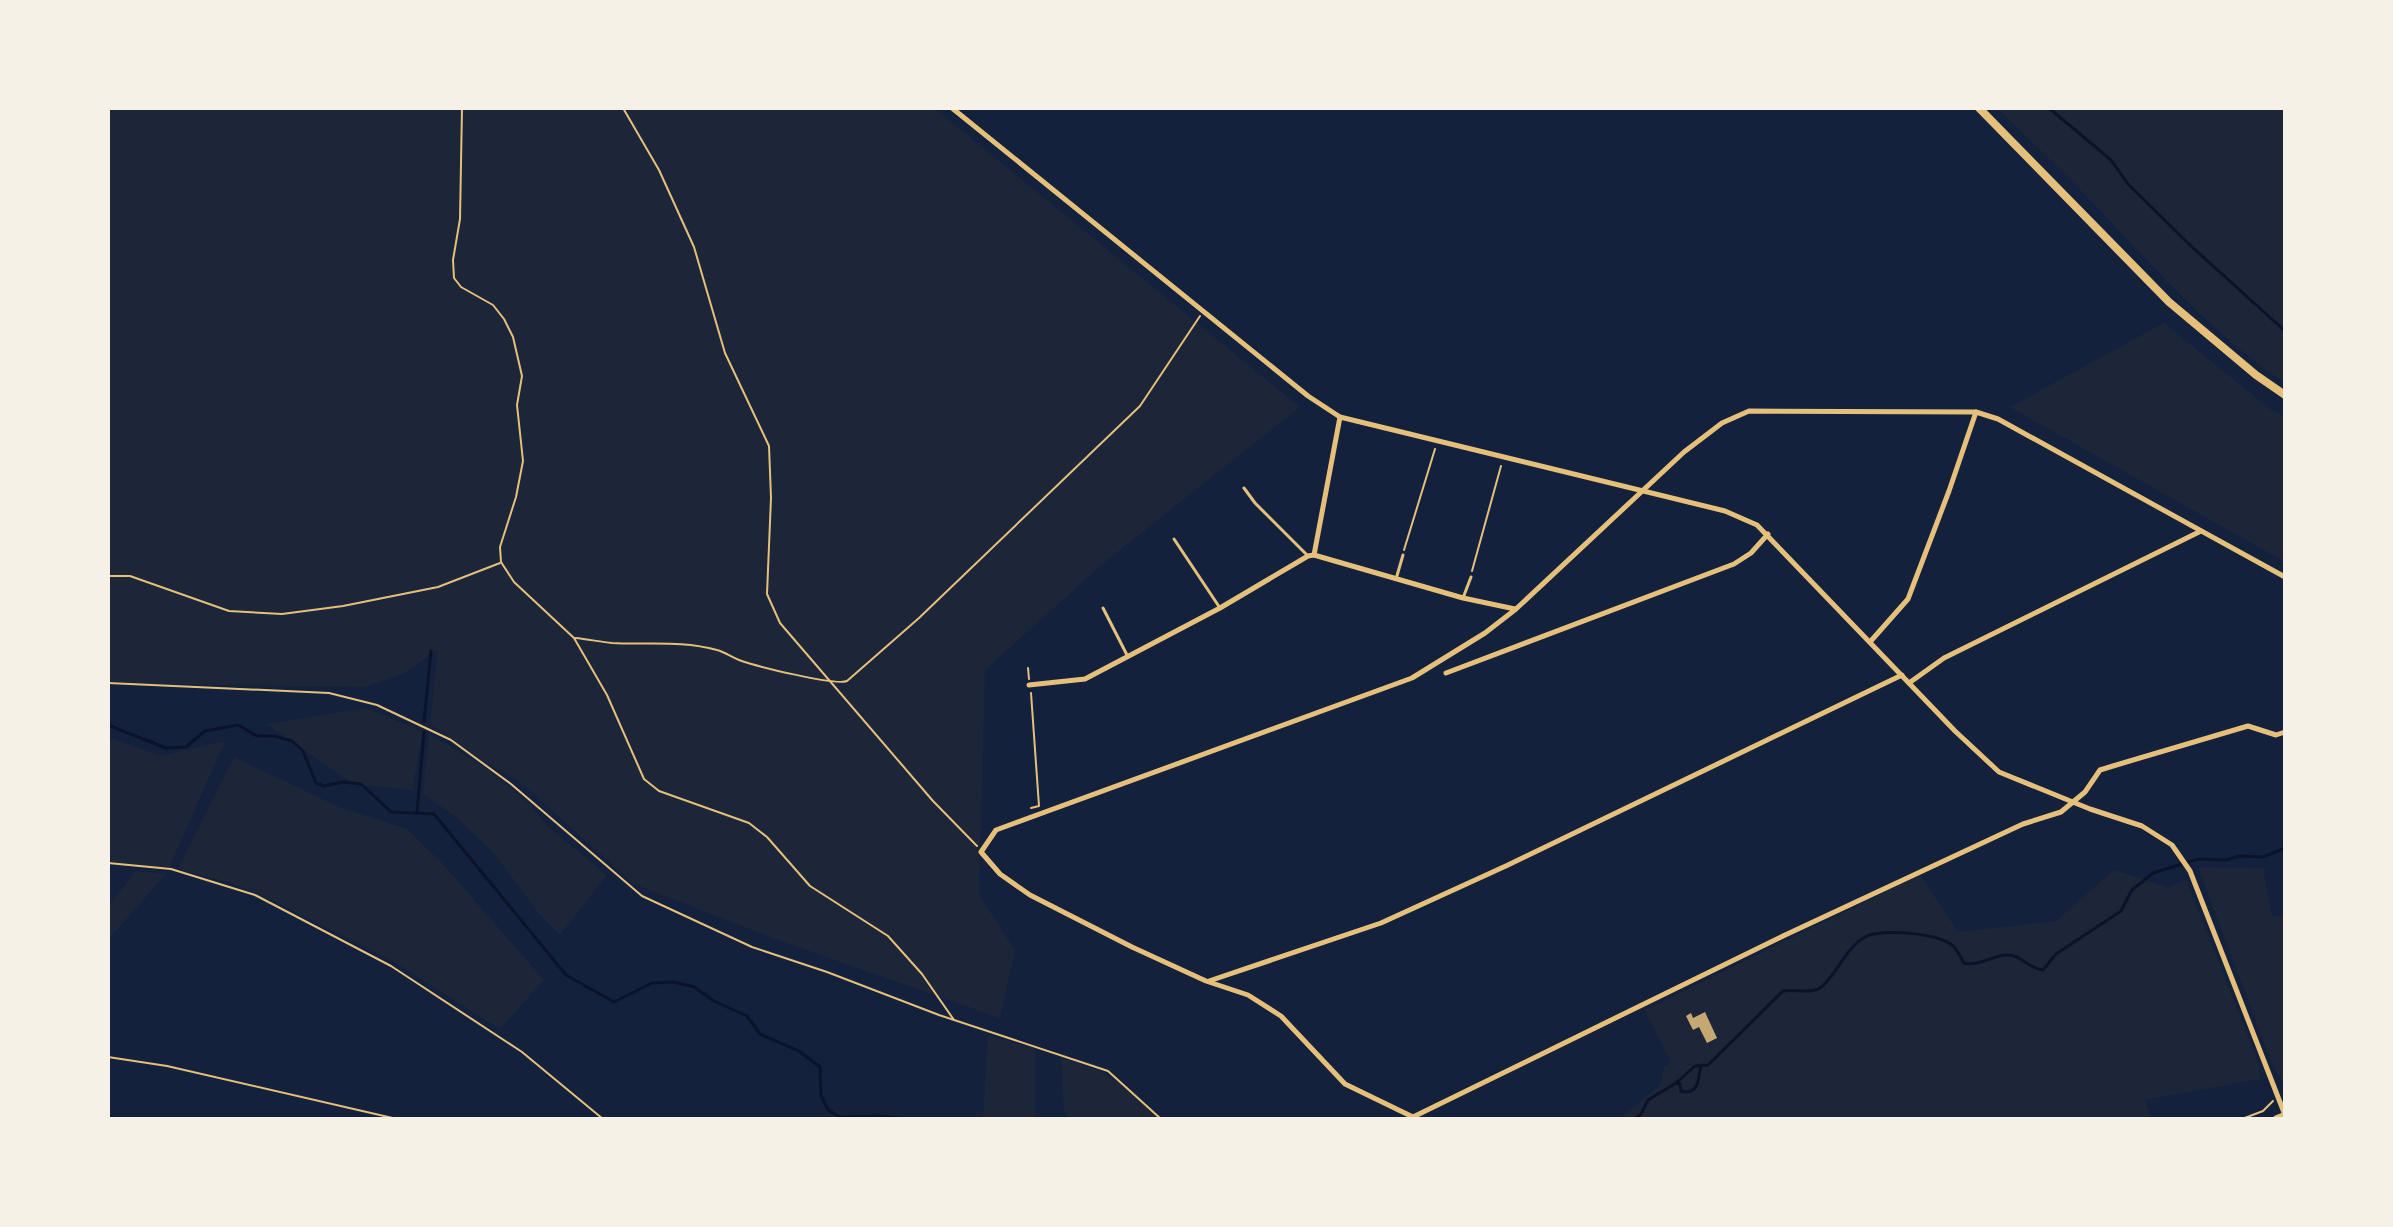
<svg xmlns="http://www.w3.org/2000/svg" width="2393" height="1227" font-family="'Alegreya Sans',sans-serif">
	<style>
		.green { fill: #1d2539 }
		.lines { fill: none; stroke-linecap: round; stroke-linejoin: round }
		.stream { stroke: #0b132b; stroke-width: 3 }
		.building { fill: #c6a872 }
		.path { stroke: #e5c07b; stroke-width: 2 }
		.service { stroke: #e5c07b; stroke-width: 3 }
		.minor { stroke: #e5c07b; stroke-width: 5 }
		.secondary { stroke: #e5c07b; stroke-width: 8 }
	</style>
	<rect width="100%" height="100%" fill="#14213d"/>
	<g class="green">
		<path d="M 108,108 L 934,108 L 1300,407 L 1105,562 L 985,670 L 979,895 L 1015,950 L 1000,1018 L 778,940 L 634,884 L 520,782 L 483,761 L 430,724 L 438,650 L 404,673 L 366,687 L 143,684 L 108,681 Z"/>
		<path d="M 1997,108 L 2285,108 L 2285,383 C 2218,338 2165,279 2110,221 C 2074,182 2035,145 1997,108 Z"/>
		<path d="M 2164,323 L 2270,409 L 2285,417 L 2285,562 L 2010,407 Z"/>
		<path d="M 366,708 L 423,732 L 412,790 L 353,784 L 267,724 Z"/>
		<path d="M 429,734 L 485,767 L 530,804 L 546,825 L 607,875 L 560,935 L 540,915 L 493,852 L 455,816 L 423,794 Z"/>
		<path d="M 108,737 L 160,756 L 225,741 L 169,868 L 108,863 Z"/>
		<path d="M 234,757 L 341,808 L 407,829 L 442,863 L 544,980 L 500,1029 L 394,962 L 278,903 L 232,883 L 178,869 Z"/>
		<path d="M 2198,867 L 2263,868 L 2272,917 L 2285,914 L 2285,1086 L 2272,1064 Z"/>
		<path d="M 2114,870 L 2168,887 L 2186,880 L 2259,1064 L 2260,1079 L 2145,1100 L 2151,1119 L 1620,1119 L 1661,1084 L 1664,1067 L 1671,1062 L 1645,1010 L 1920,875 L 1958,932 L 2056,921 Z"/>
		<path d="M 135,871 L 166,874 L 108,940 L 108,908 Z"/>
		<path d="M 988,1035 L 1035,1049 L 1035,1119 L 983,1119 Z"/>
		<path d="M 1061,1057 L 1098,1070 L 1120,1084 L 1162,1119 L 1070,1119 L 1064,1111 Z"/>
	</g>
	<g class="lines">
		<g class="stream">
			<path d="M 2049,108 L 2111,160 L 2128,184 L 2192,247 L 2285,331"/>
			<path d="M 424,722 L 431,651"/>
			<path d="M 108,725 L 166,748 L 186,747 L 205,731 L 238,725 L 257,736 L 274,736 L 292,741 L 303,751 L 316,783 L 324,786 L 343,782 L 361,784 L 391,812 L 434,814 L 566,975 L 614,1002 L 652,983 L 674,982 L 694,987 L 714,1001 L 747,1016 L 760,1034 L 799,1051 L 820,1067 L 821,1096 L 828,1110 L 840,1117 L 878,1116 L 908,1119"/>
			<path d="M 417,812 L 424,732"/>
			<path d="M 1676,1083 L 1680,1084 L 1681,1091 C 1700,1096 1698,1077 1701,1065"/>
			<path d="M 1635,1119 L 1641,1114 L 1648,1100 L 1676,1083 L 1695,1066 L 1708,1065 L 1783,991 C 1795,989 1811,994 1820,988 C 1835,978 1844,949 1865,937 C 1881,928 1942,933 1954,947 C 1958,951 1961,958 1964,963 C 1982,967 1998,951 2014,956 C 2026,960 2030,969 2043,970 L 2056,954 L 2121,911 L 2132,890 L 2153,873 L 2198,859 L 2226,860 L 2239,856 L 2263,857 L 2285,848"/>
		</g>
	</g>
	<path class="building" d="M 1705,1012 L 1717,1038 L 1707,1043 L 1699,1027 L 1693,1030 L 1686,1016 L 1691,1013 L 1693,1018 Z"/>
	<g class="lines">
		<g class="path">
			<path d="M 462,108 L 460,219 L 453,260 L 454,278 L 461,287 L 493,305 L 504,319 L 513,337 L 522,376 L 517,405 L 523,461 L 516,497 L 500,547 L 501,562 L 514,582 L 574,638 L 607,695 L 644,779 L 659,791 L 749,823 L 767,837 L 810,886 L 888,936 L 922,974 L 954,1020"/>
			<path d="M 623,108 L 659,170 L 694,247 L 725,353 L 769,446 L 771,498 L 767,594 L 780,623 L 933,801 L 977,846"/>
			<path d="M 1404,550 L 1435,449"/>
			<path d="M 1472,571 L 1501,466"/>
			<path d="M 108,576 L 130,576 L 229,611 L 282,614 L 343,606 L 438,587 L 500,563"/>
			<path d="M 575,638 C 588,639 600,642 612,643 C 647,645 682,640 717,650 C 725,652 731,657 739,660 C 755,666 836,686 847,681 L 919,618 L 1140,406 L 1200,316"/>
			<path d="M 1028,668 L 1029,679"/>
			<path d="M 108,683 L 329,693 L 377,705 L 451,740 L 511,784 L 642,896 L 752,947 L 827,972 L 939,1015 L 1108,1071 L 1161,1119"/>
			<path d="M 1031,693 L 1039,806 L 1031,808"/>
			<path d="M 108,863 L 171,869 L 255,895 L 391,966 L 522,1052 L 603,1119"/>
			<path d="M 108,1057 L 167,1066 L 397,1119"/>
			<path d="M 2242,1119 L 2263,1111 L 2273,1101"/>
		</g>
		<g class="service">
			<path d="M 1244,488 L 1255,503 L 1308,556"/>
			<path d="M 1174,539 L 1220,608"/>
			<path d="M 1396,579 L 1403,555"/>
			<path d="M 1463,598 L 1471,577"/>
			<path d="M 1103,608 L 1128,657"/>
		</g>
		<g class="minor">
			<path d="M 952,108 L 1308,396 L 1340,417 L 1725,511 L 1757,525 L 1955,731 L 1999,772 L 2090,809 L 2142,826 L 2172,845 L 2190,871 L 2285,1115"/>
			<path d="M 1314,555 L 1340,417"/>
			<path d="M 2285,577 L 1998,419 L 1976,412 L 1749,411 L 1722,423 L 1684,452 L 1516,609 L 1485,633 L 1412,678 L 996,830 L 981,852 L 1000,874 L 1030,895 L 1132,947 L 1206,981 L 1248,995 L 1281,1016 L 1345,1084 L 1413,1117 L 1783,936 L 2023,824 L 2061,812 L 2085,792 L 2100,770 L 2113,766 L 2248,726 L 2276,735 L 2285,732"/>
			<path d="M 1870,642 L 1908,599 L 1949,491 L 1976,412"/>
			<path d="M 1446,673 L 1734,564 L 1751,553 L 1768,534"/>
			<path d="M 1909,683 L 1944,658 L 2201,531"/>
			<path d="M 1029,685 L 1085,679 L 1220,608 L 1308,556 L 1314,555 L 1463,598 L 1515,609"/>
			<path d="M 1209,981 L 1381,923 L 1508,865 L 1902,675"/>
		</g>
		<g class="secondary">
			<path d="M 1979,108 L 2169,302 L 2256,375 L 2285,395"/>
			<path d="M 2277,1119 L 2285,1116"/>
		</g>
	</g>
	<rect width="2393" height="1227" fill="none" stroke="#f6f1e7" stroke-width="220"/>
</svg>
